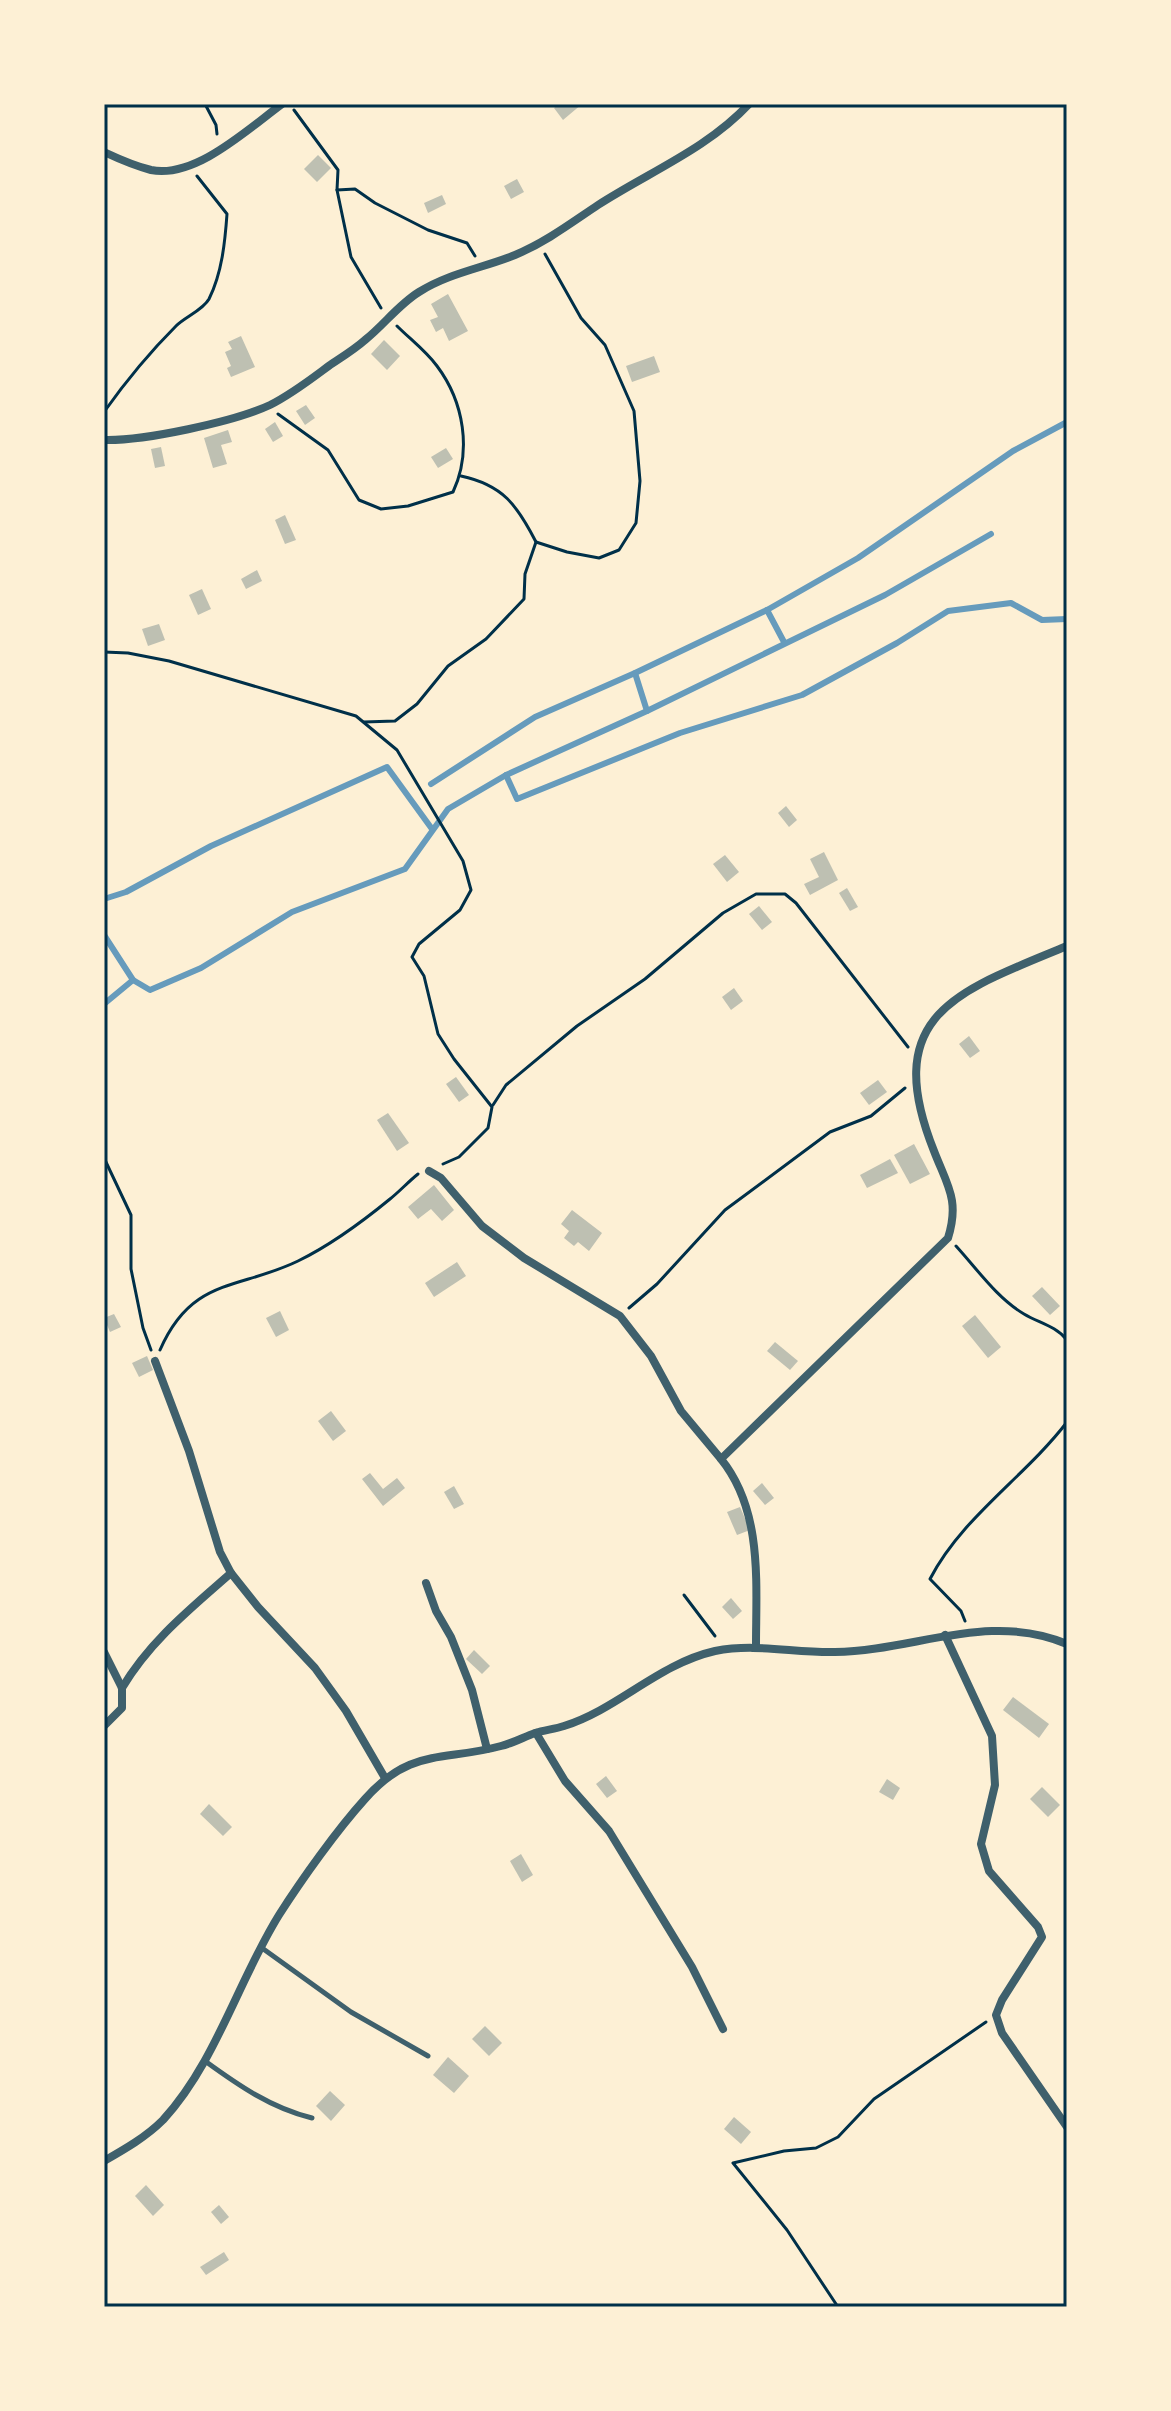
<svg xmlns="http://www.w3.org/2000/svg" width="1171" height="2411" font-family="Inter,sans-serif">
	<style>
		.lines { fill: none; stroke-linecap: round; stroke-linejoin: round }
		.stream { stroke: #669bbc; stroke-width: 6 }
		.building { fill: #bec0b2 }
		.path { stroke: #003049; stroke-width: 3 }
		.service { stroke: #3f606c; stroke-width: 5 }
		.minor { stroke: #3f606c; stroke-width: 8 }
		.neatline { fill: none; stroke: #003049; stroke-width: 3 }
	</style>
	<rect width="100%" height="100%" fill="#fdf0d5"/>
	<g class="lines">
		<g class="stream">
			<path d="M 767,610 L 784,642"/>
			<path d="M 635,673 L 647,711"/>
			<path d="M 506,775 L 517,799 L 680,733 L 802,695 L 897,643 L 948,611 L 1011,603 L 1042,620 L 1067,619"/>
			<path d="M 431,784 L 535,717 L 635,673 L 767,610 L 858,558 L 1013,451 L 1067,422"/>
			<path d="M 104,899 L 126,892 L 211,846 L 387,767 L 432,829"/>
			<path d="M 104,935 L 133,980 L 104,1004"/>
			<path d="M 133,980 L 150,990 L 201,968 L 292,912 L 405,869 L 448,809 L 506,775 L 647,711 L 885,595 L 991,534"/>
		</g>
	</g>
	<g class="building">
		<path d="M 559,104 L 582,104 L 563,120 L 554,108 Z"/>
		<path d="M 318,155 L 331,168 L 317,182 L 304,169 Z"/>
		<path d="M 517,179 L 524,192 L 511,199 L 504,186 Z"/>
		<path d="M 442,195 L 446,204 L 428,213 L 424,203 Z"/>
		<path d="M 448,294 L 468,331 L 449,341 L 443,328 L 436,332 L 430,320 L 438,317 L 431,304 Z"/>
		<path d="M 241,336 L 255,367 L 231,377 L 227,368 L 231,366 L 225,352 L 232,349 L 228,342 Z"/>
		<path d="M 384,340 L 400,356 L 387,370 L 371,354 Z"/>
		<path d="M 654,356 L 660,372 L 632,382 L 626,366 Z"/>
		<path d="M 306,405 L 315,418 L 305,425 L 296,411 Z"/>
		<path d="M 275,422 L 283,436 L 273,442 L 265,429 Z"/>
		<path d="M 228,430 L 232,442 L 221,445 L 227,464 L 213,468 L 204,438 Z"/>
		<path d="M 161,447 L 165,466 L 155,468 L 151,449 Z"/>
		<path d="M 446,448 L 453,459 L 438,468 L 431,457 Z"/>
		<path d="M 285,515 L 296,540 L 285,544 L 275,520 Z"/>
		<path d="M 257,570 L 262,581 L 246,589 L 241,579 Z"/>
		<path d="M 202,589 L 211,609 L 198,615 L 189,595 Z"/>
		<path d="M 159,624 L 165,640 L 148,646 L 142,629 Z"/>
		<path d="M 786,806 L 797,820 L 789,827 L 778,813 Z"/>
		<path d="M 824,852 L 838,880 L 810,895 L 804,884 L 819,877 L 810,859 Z"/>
		<path d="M 725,855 L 739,872 L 727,882 L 713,864 Z"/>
		<path d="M 847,888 L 858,907 L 850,911 L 839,893 Z"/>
		<path d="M 759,906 L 772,922 L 762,930 L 749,914 Z"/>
		<path d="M 734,988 L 743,1001 L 731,1010 L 722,997 Z"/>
		<path d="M 969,1036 L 980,1051 L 970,1058 L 959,1044 Z"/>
		<path d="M 456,1077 L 469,1095 L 459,1102 L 446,1084 Z"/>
		<path d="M 878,1080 L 887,1092 L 869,1105 L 860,1093 Z"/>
		<path d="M 388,1113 L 409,1143 L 397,1151 L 377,1120 Z"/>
		<path d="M 914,1144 L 930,1174 L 910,1184 L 894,1155 Z"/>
		<path d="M 890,1159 L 898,1173 L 867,1188 L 860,1175 Z"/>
		<path d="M 434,1185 L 454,1210 L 442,1221 L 431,1209 L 418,1219 L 408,1207 Z"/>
		<path d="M 572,1210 L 602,1233 L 589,1251 L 578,1242 L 574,1246 L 564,1238 L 569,1231 L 561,1224 Z"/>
		<path d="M 457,1262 L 466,1276 L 434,1297 L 425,1283 Z"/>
		<path d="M 1042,1287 L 1060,1306 L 1050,1315 L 1032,1296 Z"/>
		<path d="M 280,1311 L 289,1330 L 276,1337 L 266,1318 Z"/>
		<path d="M 114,1314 L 121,1327 L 110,1332 L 104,1318 Z"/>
		<path d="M 975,1315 L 1001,1347 L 988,1358 L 962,1326 Z"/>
		<path d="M 775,1342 L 798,1361 L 790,1370 L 767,1351 Z"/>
		<path d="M 147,1356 L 153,1370 L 139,1377 L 132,1363 Z"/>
		<path d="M 331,1411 L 346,1431 L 333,1441 L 318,1421 Z"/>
		<path d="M 370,1473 L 383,1489 L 397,1478 L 405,1488 L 383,1506 L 362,1479 Z"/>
		<path d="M 762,1483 L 774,1498 L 765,1505 L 753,1491 Z"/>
		<path d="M 454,1486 L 464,1504 L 454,1509 L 444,1492 Z"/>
		<path d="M 740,1507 L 750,1530 L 737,1535 L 727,1512 Z"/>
		<path d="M 731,1598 L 742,1611 L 733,1619 L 722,1607 Z"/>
		<path d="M 474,1650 L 490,1666 L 482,1674 L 466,1659 Z"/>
		<path d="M 1013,1697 L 1049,1724 L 1039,1738 L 1003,1710 Z"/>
		<path d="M 606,1776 L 617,1791 L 607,1798 L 596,1784 Z"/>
		<path d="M 887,1779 L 900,1788 L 893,1800 L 879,1792 Z"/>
		<path d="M 1042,1787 L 1060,1805 L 1048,1817 L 1030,1799 Z"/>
		<path d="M 209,1804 L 232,1827 L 223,1836 L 200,1814 Z"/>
		<path d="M 521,1854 L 533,1875 L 522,1882 L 510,1861 Z"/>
		<path d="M 485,2026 L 502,2043 L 489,2056 L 472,2039 Z"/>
		<path d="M 448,2057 L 469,2076 L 454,2093 L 433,2075 Z"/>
		<path d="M 330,2091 L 345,2105 L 331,2121 L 316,2106 Z"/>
		<path d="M 734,2117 L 751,2132 L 741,2144 L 724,2129 Z"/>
		<path d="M 146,2185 L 164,2205 L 153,2216 L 135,2196 Z"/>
		<path d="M 219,2205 L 229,2217 L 221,2224 L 211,2212 Z"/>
		<path d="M 224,2252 L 229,2260 L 206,2275 L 200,2267 Z"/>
	</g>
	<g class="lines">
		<g class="path">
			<path d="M 205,104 L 216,125 L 217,134"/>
			<path d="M 294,110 L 338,170 L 337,190 L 355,189 L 375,203 L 428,230 L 467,243 L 475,256"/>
			<path d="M 337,190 L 351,257 L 381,308"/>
			<path d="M 104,412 C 126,381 149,353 176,326 C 185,317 203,310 209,299 C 222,273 225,242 227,214 L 197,176"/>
			<path d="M 278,414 L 328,450 L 359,500 L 381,509 L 408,506 L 453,492 C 472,451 464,402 437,366 C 426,351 410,339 397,326"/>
			<path d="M 536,542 L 567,552 L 599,558 L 619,550 L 636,523 L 640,481 L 634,411 L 605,345 L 581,318 L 545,254"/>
			<path d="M 104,652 L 128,653 L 169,661 L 356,716 L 397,750 L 463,861 L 471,890 L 460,910 L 419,944 L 412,957 L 424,976 L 438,1034 L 454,1059 L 492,1107 L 488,1128 L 459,1157 L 443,1164"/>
			<path d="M 364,722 L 395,721 L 417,704 L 448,666 L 486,639 L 524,599 L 525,574 L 536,542 C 517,505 503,485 461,476"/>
			<path d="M 493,1105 L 506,1085 L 577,1026 L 645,979 L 723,913 L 756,894 L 785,894 L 796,903 L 908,1047"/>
			<path d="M 105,1160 L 131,1215 L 131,1269 L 143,1328 L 151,1350"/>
			<path d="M 956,1246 C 977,1269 997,1298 1024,1314 C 1039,1323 1056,1326 1067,1340"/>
			<path d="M 629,1308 L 657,1284 L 725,1210 L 830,1132 L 871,1116 L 905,1088"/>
			<path d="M 160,1350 C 192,1277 238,1290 298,1261 C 331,1245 362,1222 390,1199 C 400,1191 408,1182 418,1174"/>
			<path d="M 684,1595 L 715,1636"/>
			<path d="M 965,1621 L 961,1611 L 930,1579 C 962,1517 1025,1477 1067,1422"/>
			<path d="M 838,2307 L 787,2230 L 733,2163 L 784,2151 L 816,2148 L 838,2137 L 874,2099 L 986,2022"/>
		</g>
		<g class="service">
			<path d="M 262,1948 L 351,2012 L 428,2056"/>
			<path d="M 205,2061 C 238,2085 271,2108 312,2118"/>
		</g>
		<g class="minor">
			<path d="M 104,152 C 119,159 135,166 151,170 C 195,179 248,129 282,104"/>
			<path d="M 104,440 C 143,441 234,422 270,405 C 292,394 311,379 330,365 C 342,357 355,349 365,340 C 384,325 398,305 419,292 C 449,273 483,268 515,255 C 546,242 571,223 598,205 C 649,172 707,149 749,104"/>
			<path d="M 429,1171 L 441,1178 L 482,1226 L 524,1258 L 620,1316 L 651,1356 L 681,1411 L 721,1459"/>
			<path d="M 155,1361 L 189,1451 L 220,1552 L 231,1573 L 258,1607 L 315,1668 L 346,1711 L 385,1778"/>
			<path d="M 426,1583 L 436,1611 L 451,1637 L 472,1690 L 487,1749"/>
			<path d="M 945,1635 L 992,1736 L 995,1785 L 981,1844 L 989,1871 L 1038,1927 L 1042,1937 L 1002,2000 L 996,2015 L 1002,2033 L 1067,2127"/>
			<path d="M 756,1646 C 756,1583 763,1511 721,1459 L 948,1238 C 960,1200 947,1185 934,1151 C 879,1013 959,991 1067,946"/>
			<path d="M 104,1652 L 122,1688 L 122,1708 L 104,1726"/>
			<path d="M 122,1688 C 150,1641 190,1609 231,1573"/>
			<path d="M 536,1733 L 565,1781 L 609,1831 L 692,1967 L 723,2029"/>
			<path d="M 104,2161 C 125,2149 146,2137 163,2120 C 216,2062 238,1981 279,1915 C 302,1879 337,1830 365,1799 C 411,1747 442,1762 501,1746 C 513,1743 524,1737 535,1733 C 545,1730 555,1729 564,1726 C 618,1709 658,1664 715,1651 C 756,1643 794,1653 835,1652 C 913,1651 990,1611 1067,1644"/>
		</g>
	</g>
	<rect width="1171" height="2411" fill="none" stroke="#fdf0d5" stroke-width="212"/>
	<rect x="106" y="106" width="959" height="2199" class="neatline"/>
</svg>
